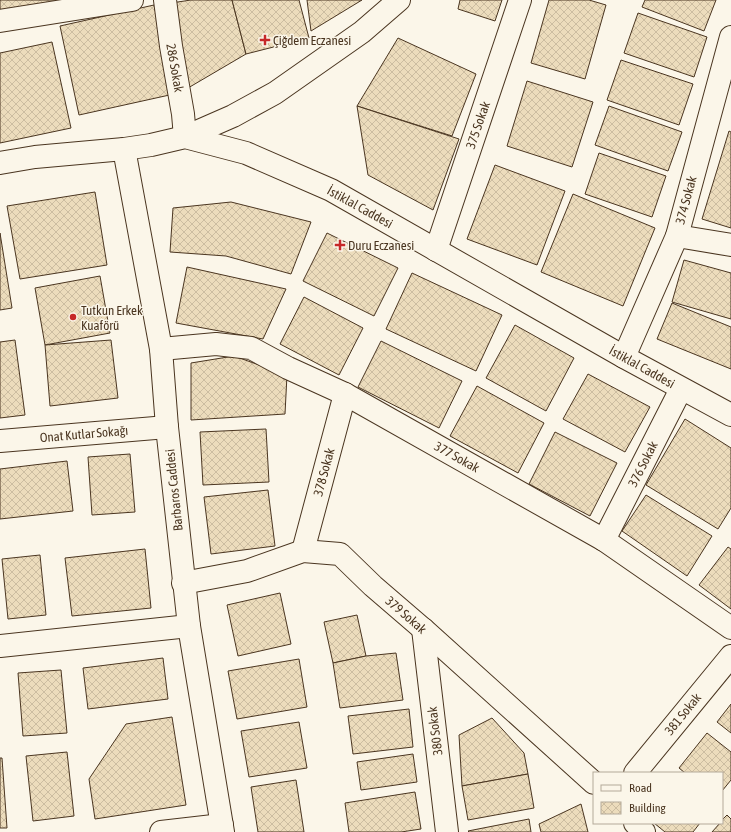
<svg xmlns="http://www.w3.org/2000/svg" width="731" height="832" font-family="'Asap Condensed',sans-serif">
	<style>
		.building { fill: url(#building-cross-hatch); stroke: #4a3520 }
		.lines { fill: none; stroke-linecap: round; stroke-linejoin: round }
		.minor-casing { stroke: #4a3520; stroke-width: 24 }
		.tertiary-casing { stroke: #4a3520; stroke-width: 24 }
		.minor { stroke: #fbf6e9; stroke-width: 22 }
		.tertiary { stroke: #fbf6e9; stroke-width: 22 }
		.poi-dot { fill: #c62828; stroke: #fbf6e9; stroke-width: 1.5 }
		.labels { text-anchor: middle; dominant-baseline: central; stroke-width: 3; stroke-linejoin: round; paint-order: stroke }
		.poi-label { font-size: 13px; fill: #4a3520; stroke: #fbf6e9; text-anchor: start }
		.street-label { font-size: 13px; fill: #4a3520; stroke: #fbf6e9 }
	</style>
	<defs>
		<pattern id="building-cross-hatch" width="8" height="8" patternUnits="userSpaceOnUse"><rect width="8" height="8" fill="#ecdcbc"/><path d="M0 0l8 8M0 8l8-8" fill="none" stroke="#ccbda1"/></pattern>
	</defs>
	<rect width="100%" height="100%" fill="#fbf6e9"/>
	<g class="building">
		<path d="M 0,0 L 76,0 L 0,11 Z"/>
		<path d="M 191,0 L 232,0 L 246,54 L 188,88 L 171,3 Z"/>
		<path d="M 232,0 L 299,0 L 309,38 L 246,54 Z"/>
		<path d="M 307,0 L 362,0 L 311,31 Z"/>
		<path d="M 460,0 L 502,0 L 495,21 L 458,9 Z"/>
		<path d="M 549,0 L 589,0 L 606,5 L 585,79 L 531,63 Z"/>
		<path d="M 645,0 L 716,0 L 704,31 L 642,7 Z"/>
		<path d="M 154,5 L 174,94 L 79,115 L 60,26 Z"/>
		<path d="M 638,13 L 707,37 L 694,77 L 624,53 Z"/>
		<path d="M 398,38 L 476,74 L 452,136 L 357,106 Z"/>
		<path d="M 52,42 L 71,128 L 0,143 L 0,53 Z"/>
		<path d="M 621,60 L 693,84 L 679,125 L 607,100 Z"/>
		<path d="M 527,81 L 593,102 L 572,167 L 507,146 Z"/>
		<path d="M 357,106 L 459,139 L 433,210 L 368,175 Z"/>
		<path d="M 609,106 L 682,132 L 668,171 L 595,145 Z"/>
		<path d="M 729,131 L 731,132 L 731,228 L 702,219 Z"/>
		<path d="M 599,153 L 666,176 L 652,217 L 585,194 Z"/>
		<path d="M 495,165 L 565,191 L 537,265 L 467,239 Z"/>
		<path d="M 95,192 L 107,265 L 20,279 L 7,206 Z"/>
		<path d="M 573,194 L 655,228 L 623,306 L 541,272 Z"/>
		<path d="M 231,202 L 311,222 L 291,274 L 226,256 L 170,252 L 173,208 Z"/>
		<path d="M 0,233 L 12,308 L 0,310 Z"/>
		<path d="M 327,233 L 398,268 L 374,316 L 303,281 Z"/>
		<path d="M 684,260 L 731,273 L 731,319 L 672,302 Z"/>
		<path d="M 187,267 L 286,289 L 263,339 L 176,323 Z"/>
		<path d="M 412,273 L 502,315 L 476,371 L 386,329 Z"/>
		<path d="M 100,276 L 110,333 L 45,345 L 35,288 Z"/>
		<path d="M 304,297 L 363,328 L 339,375 L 280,344 Z"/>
		<path d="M 672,303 L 731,327 L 731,369 L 657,339 Z"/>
		<path d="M 515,325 L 574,358 L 546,411 L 486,378 Z"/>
		<path d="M 15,340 L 25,415 L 0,418 L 0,342 Z"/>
		<path d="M 111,340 L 118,398 L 50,406 L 45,345 Z"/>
		<path d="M 381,341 L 462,381 L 439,428 L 358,387 Z"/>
		<path d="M 234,356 L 287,375 L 285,414 L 191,420 L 191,363 Z"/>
		<path d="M 588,374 L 650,407 L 625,452 L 563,419 Z"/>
		<path d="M 477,386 L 544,423 L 518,473 L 450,436 Z"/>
		<path d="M 685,419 L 731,448 L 731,508 L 718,529 L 646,485 Z"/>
		<path d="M 266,429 L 269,482 L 203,485 L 200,432 Z"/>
		<path d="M 555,432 L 617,463 L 590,516 L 529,484 Z"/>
		<path d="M 130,454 L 135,512 L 92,515 L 88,457 Z"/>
		<path d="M 67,461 L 73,511 L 0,519 L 0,469 Z"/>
		<path d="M 268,490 L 275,546 L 211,554 L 204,497 Z"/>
		<path d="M 646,495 L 712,536 L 687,576 L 622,531 Z"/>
		<path d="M 728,547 L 731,549 L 731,609 L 699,585 Z"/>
		<path d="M 145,549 L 151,608 L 72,616 L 65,558 Z"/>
		<path d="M 40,555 L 46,615 L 8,619 L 2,559 Z"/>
		<path d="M 280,593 L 291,644 L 238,656 L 227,605 Z"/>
		<path d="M 357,615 L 366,656 L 333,663 L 324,622 Z"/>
		<path d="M 396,653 L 403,700 L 340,708 L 333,663 L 366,656 Z"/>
		<path d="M 163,658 L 168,699 L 88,709 L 83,668 Z"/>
		<path d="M 299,659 L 307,707 L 237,719 L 228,671 Z"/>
		<path d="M 61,670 L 67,733 L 23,736 L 18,673 Z"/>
		<path d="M 731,704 L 731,733 L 717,722 Z"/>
		<path d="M 409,709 L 413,747 L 353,754 L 348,716 Z"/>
		<path d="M 172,717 L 186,805 L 95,819 L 89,779 L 126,724 Z"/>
		<path d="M 492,718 L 524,753 L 528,774 L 462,786 L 459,735 Z"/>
		<path d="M 299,722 L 307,768 L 249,777 L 241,731 Z"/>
		<path d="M 707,733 L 731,752 L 731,780 L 722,791 L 722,773 L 685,773 L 679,768 Z"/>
		<path d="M 67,752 L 74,816 L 33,821 L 26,756 Z"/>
		<path d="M 413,754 L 417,782 L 361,790 L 357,762 Z"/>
		<path d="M 0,758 L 2,758 L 7,828 L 0,828 Z"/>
		<path d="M 528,774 L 534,808 L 468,820 L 462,786 Z"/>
		<path d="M 296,780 L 304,832 L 258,832 L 251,787 Z"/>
		<path d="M 415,792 L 421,829 L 401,832 L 349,832 L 345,803 Z"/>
		<path d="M 581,804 L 588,832 L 541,832 L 539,824 Z"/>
		<path d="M 727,815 L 731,819 L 731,832 L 712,832 L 720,823 L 722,823 L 722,820 Z"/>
		<path d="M 529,819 L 531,832 L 469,832 L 468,831 Z"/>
		<path d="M 654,823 L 700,823 L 693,832 L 665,832 Z"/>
	</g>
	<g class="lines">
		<g class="minor-casing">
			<g id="minor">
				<path d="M 165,0 L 171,46 L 183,114 L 185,137"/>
				<path d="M 0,21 L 132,0"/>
				<path d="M 677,236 L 731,245"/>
				<path d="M 436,250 L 520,0"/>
				<path d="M 161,349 L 216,344 L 251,348 L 288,368 L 345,394 L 604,540 L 731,628"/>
				<path d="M 624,357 L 677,236 L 731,37"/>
				<path d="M 0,441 L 167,427"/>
				<path d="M 604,540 L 681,389"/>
				<path d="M 303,551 L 345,394"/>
				<path d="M 183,583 L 247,571 L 303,551 L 340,554 L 373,586 L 423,629 L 594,783"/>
				<path d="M 423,629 L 447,832"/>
				<path d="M 0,646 L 189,626"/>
				<path d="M 635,773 L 731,656"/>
				<path d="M 635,823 L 644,832"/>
				<path d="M 161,832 L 222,825"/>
			</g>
		</g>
		<g class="tertiary-casing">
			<g id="tertiary">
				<path d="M 185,137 L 233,116 L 275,93 L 362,32 L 399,0"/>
				<path d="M 124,149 L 161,349 L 167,427 L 189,626 L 223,832"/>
				<path d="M 0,163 L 35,157 L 124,149 L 151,145 L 185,137 L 246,153 L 331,190 L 624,357 L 731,415"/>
			</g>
		</g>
		<use href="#minor" class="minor"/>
		<use href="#tertiary" class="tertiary"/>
	</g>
	<g class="poi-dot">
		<path d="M263 34h4v4h4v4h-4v4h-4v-4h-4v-4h4z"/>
		<path d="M338 239h4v4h4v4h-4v4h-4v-4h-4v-4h4z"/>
		<circle cx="73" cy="317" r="4"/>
	</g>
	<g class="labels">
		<g class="poi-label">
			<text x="273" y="40">Çiğdem Eczanesi</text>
			<text x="348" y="245">Duru Eczanesi</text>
			<text x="81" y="310">Tutkun Erkek<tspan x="81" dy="15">Kuaförü</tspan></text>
		</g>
		<g class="street-label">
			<text transform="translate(175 68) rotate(80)">286 Sokak</text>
			<text transform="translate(478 125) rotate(-71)">375 Sokak</text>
			<text transform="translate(686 200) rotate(-75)">374 Sokak</text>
			<text transform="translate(360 207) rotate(29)">İstiklal Caddesi</text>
			<text transform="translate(642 367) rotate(29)">İstiklal Caddesi</text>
			<text transform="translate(84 434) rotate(-5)">Onat Kutlar Sokağı</text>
			<text transform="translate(457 457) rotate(29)">377 Sokak</text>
			<text transform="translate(643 464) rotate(-63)">376 Sokak</text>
			<text transform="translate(324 472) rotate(-75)">378 Sokak</text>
			<text transform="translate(174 490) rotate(-96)">Barbaros Caddesi</text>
			<text transform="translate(406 615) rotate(41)">379 Sokak</text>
			<text transform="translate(683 714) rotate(-51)">381 Sokak</text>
			<text transform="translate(435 731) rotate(-97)">380 Sokak</text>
		</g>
	</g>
	<rect x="593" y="772" width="130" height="52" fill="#fbf6e9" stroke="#b4a999"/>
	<rect x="601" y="785" width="20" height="6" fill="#fbf6e9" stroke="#b4a999"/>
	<text x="629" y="792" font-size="12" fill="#4a3520">Road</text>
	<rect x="601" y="802" width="20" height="12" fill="url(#building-cross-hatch)" stroke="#b4a999"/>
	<text x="629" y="812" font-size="12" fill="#4a3520">Building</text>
</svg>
